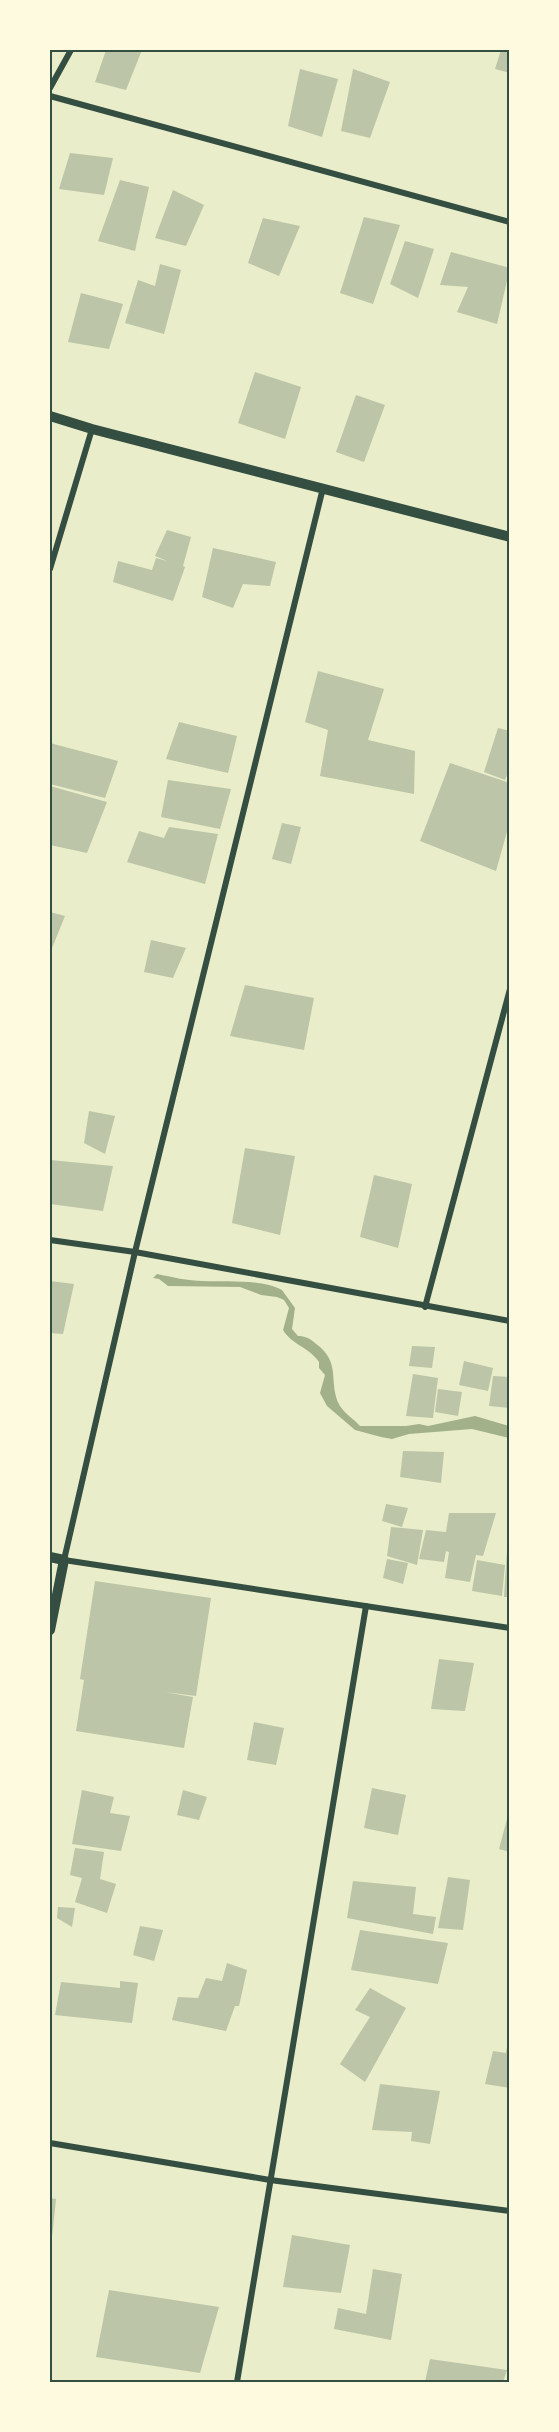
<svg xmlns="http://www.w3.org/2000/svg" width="559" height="2432" font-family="Jost,sans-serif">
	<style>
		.water { fill: #a3b18a }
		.building { fill: #bcc5a7 }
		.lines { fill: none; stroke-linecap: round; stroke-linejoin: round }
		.minor { stroke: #344e41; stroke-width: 6 }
		.tertiary { stroke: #344e41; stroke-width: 10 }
		.neatline { fill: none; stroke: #344e41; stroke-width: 2 }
	</style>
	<rect width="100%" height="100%" fill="#e9edc9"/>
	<path class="water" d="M 157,1274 C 172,1277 188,1281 203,1281 C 226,1282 262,1279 282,1290 L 295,1308 L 292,1329 L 298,1336 C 305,1336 309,1338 315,1343 C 343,1363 327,1383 340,1406 C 345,1414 354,1419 360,1426 L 406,1426 L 419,1424 L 428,1426 L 475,1416 L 509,1426 L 509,1438 L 472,1429 L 409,1434 L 392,1439 L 381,1437 L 355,1430 L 327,1406 L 320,1393 L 325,1375 L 319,1368 L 319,1362 C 309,1347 292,1345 283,1330 L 289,1308 L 284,1300 L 277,1297 L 261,1295 L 240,1287 L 168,1286 L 159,1279 L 153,1278 Z"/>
	<g class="building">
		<path d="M 106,50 L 142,50 L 126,90 L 95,82 Z"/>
		<path d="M 501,50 L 510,50 L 510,73 L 495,69 Z"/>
		<path d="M 300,69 L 338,79 L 322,137 L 288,126 Z"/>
		<path d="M 353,69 L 390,82 L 370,138 L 341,131 Z"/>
		<path d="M 70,153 L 113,158 L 104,195 L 59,189 Z"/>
		<path d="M 120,180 L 149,187 L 135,251 L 98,241 Z"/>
		<path d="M 173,190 L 204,205 L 186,246 L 155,238 Z"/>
		<path d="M 364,217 L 400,225 L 373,304 L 340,293 Z"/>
		<path d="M 263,218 L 300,226 L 279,276 L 248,263 Z"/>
		<path d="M 405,241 L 434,249 L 418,298 L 390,284 Z"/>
		<path d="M 451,252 L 510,268 L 497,324 L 457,312 L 468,287 L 440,285 Z"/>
		<path d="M 160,264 L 181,270 L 164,334 L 125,323 L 138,280 L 155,286 Z"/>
		<path d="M 81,293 L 123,304 L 109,349 L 68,342 Z"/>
		<path d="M 255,372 L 301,387 L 285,439 L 238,423 Z"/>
		<path d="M 356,395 L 385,405 L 364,462 L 336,452 Z"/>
		<path d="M 167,530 L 191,537 L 183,566 L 185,567 L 173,601 L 113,582 L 118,561 L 152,570 L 156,558 L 167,561 L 155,556 Z"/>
		<path d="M 213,548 L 276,562 L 270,586 L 243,584 L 233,608 L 202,597 Z"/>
		<path d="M 318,671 L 384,689 L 368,740 L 415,751 L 414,794 L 320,776 L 328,730 L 305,722 Z"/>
		<path d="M 179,722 L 237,736 L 228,773 L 166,759 Z"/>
		<path d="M 498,728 L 510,731 L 510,767 L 505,780 L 484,772 Z"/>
		<path d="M 50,743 L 118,761 L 105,798 L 50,784 Z"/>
		<path d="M 450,763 L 510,783 L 510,821 L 496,871 L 420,841 Z"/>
		<path d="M 168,780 L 231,789 L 220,829 L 161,817 Z"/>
		<path d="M 50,786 L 107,802 L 87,853 L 50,845 Z"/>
		<path d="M 282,823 L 301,827 L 291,864 L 272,859 Z"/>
		<path d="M 169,827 L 218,834 L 205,884 L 127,862 L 139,831 L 164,838 Z"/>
		<path d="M 50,912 L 65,916 L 50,953 Z"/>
		<path d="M 151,940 L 186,948 L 173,978 L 144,972 Z"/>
		<path d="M 245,985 L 314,998 L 304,1050 L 230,1036 Z"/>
		<path d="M 89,1111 L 115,1116 L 105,1154 L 84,1143 Z"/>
		<path d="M 245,1148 L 295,1156 L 280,1235 L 232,1223 Z"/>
		<path d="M 50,1160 L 113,1166 L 103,1211 L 50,1204 Z"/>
		<path d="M 374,1175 L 412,1184 L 398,1248 L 360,1237 Z"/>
		<path d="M 50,1281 L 74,1284 L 63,1334 L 50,1333 Z"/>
		<path d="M 412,1346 L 435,1347 L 432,1368 L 409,1366 Z"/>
		<path d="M 464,1361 L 493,1368 L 488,1391 L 459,1385 Z"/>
		<path d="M 413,1374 L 438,1378 L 433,1418 L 406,1416 Z"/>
		<path d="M 493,1376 L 510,1377 L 510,1408 L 489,1406 Z"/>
		<path d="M 438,1389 L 462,1392 L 458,1416 L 435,1412 Z"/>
		<path d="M 403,1451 L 444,1452 L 441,1483 L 400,1477 Z"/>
		<path d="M 386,1504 L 408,1508 L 402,1527 L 382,1521 Z"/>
		<path d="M 449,1513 L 496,1513 L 483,1556 L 476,1555 L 470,1582 L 445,1578 L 449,1552 L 446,1551 L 444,1562 L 419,1559 L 426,1530 L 446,1532 Z"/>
		<path d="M 391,1527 L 423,1530 L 417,1565 L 387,1556 Z"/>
		<path d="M 507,1550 L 510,1551 L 510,1597 L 504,1597 Z"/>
		<path d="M 387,1559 L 408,1563 L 403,1584 L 383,1578 Z"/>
		<path d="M 477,1560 L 505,1565 L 502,1596 L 472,1591 Z"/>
		<path d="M 95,1581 L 211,1598 L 196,1696 L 164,1692 L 193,1697 L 184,1748 L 76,1731 L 84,1680 L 80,1679 Z"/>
		<path d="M 439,1659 L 474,1663 L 465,1711 L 431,1709 Z"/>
		<path d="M 254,1722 L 284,1728 L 276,1765 L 247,1760 Z"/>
		<path d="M 372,1788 L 406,1795 L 398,1835 L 364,1828 Z"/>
		<path d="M 82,1790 L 114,1797 L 110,1813 L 130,1816 L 121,1851 L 72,1844 Z"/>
		<path d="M 183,1790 L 207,1797 L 199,1820 L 177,1815 Z"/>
		<path d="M 507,1819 L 510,1819 L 510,1852 L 499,1849 Z"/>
		<path d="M 75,1848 L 104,1852 L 100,1879 L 116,1884 L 107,1913 L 75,1902 L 82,1878 L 70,1875 Z"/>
		<path d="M 448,1877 L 470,1880 L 463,1930 L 438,1928 Z"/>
		<path d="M 353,1881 L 416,1887 L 413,1914 L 436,1917 L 433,1934 L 347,1918 Z"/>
		<path d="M 58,1907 L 75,1908 L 72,1927 L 57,1918 Z"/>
		<path d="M 140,1926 L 163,1930 L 154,1961 L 133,1955 Z"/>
		<path d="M 360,1930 L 448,1943 L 438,1984 L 351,1970 Z"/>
		<path d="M 227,1963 L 247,1970 L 239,2006 L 235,2006 L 226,2031 L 172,2020 L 178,1997 L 198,1998 L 206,1978 L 222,1981 Z"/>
		<path d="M 120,1981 L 138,1983 L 132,2023 L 55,2015 L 61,1982 L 120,1988 Z"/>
		<path d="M 370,1988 L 406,2008 L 365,2082 L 340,2064 L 370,2017 L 355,2010 Z"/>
		<path d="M 508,2040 L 510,2088 L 485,2084 L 493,2051 L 506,2053 Z"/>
		<path d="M 380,2084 L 440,2091 L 430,2144 L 411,2141 L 412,2132 L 372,2130 Z"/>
		<path d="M 50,2198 L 56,2199 L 51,2247 L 50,2247 Z"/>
		<path d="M 292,2235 L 350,2245 L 341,2293 L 283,2287 Z"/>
		<path d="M 373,2269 L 402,2274 L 391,2340 L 334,2329 L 338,2308 L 366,2314 Z"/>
		<path d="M 109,2290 L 219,2307 L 200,2373 L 96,2357 Z"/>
		<path d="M 430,2359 L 507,2370 L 503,2382 L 425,2382 Z"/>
	</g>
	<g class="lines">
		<g class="minor">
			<path d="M 50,88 L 71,50"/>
			<path d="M 50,96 L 510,222"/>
			<path d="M 323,488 L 135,1252 L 64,1560 L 510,1628"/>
			<path d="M 50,569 L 92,429"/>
			<path d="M 50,1240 L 135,1252 L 510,1321"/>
			<path d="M 425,1307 L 510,989"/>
			<path d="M 50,2143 L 270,2180 L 510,2211"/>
			<path d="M 237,2382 L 366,1606"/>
		</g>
		<g class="tertiary">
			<path d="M 50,416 L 92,429 L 510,537"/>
			<path d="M 50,1557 L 64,1560 L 50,1630"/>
		</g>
	</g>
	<rect width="559" height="2432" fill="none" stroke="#fefae0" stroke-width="102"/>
	<rect x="51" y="51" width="457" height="2330" class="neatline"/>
</svg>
